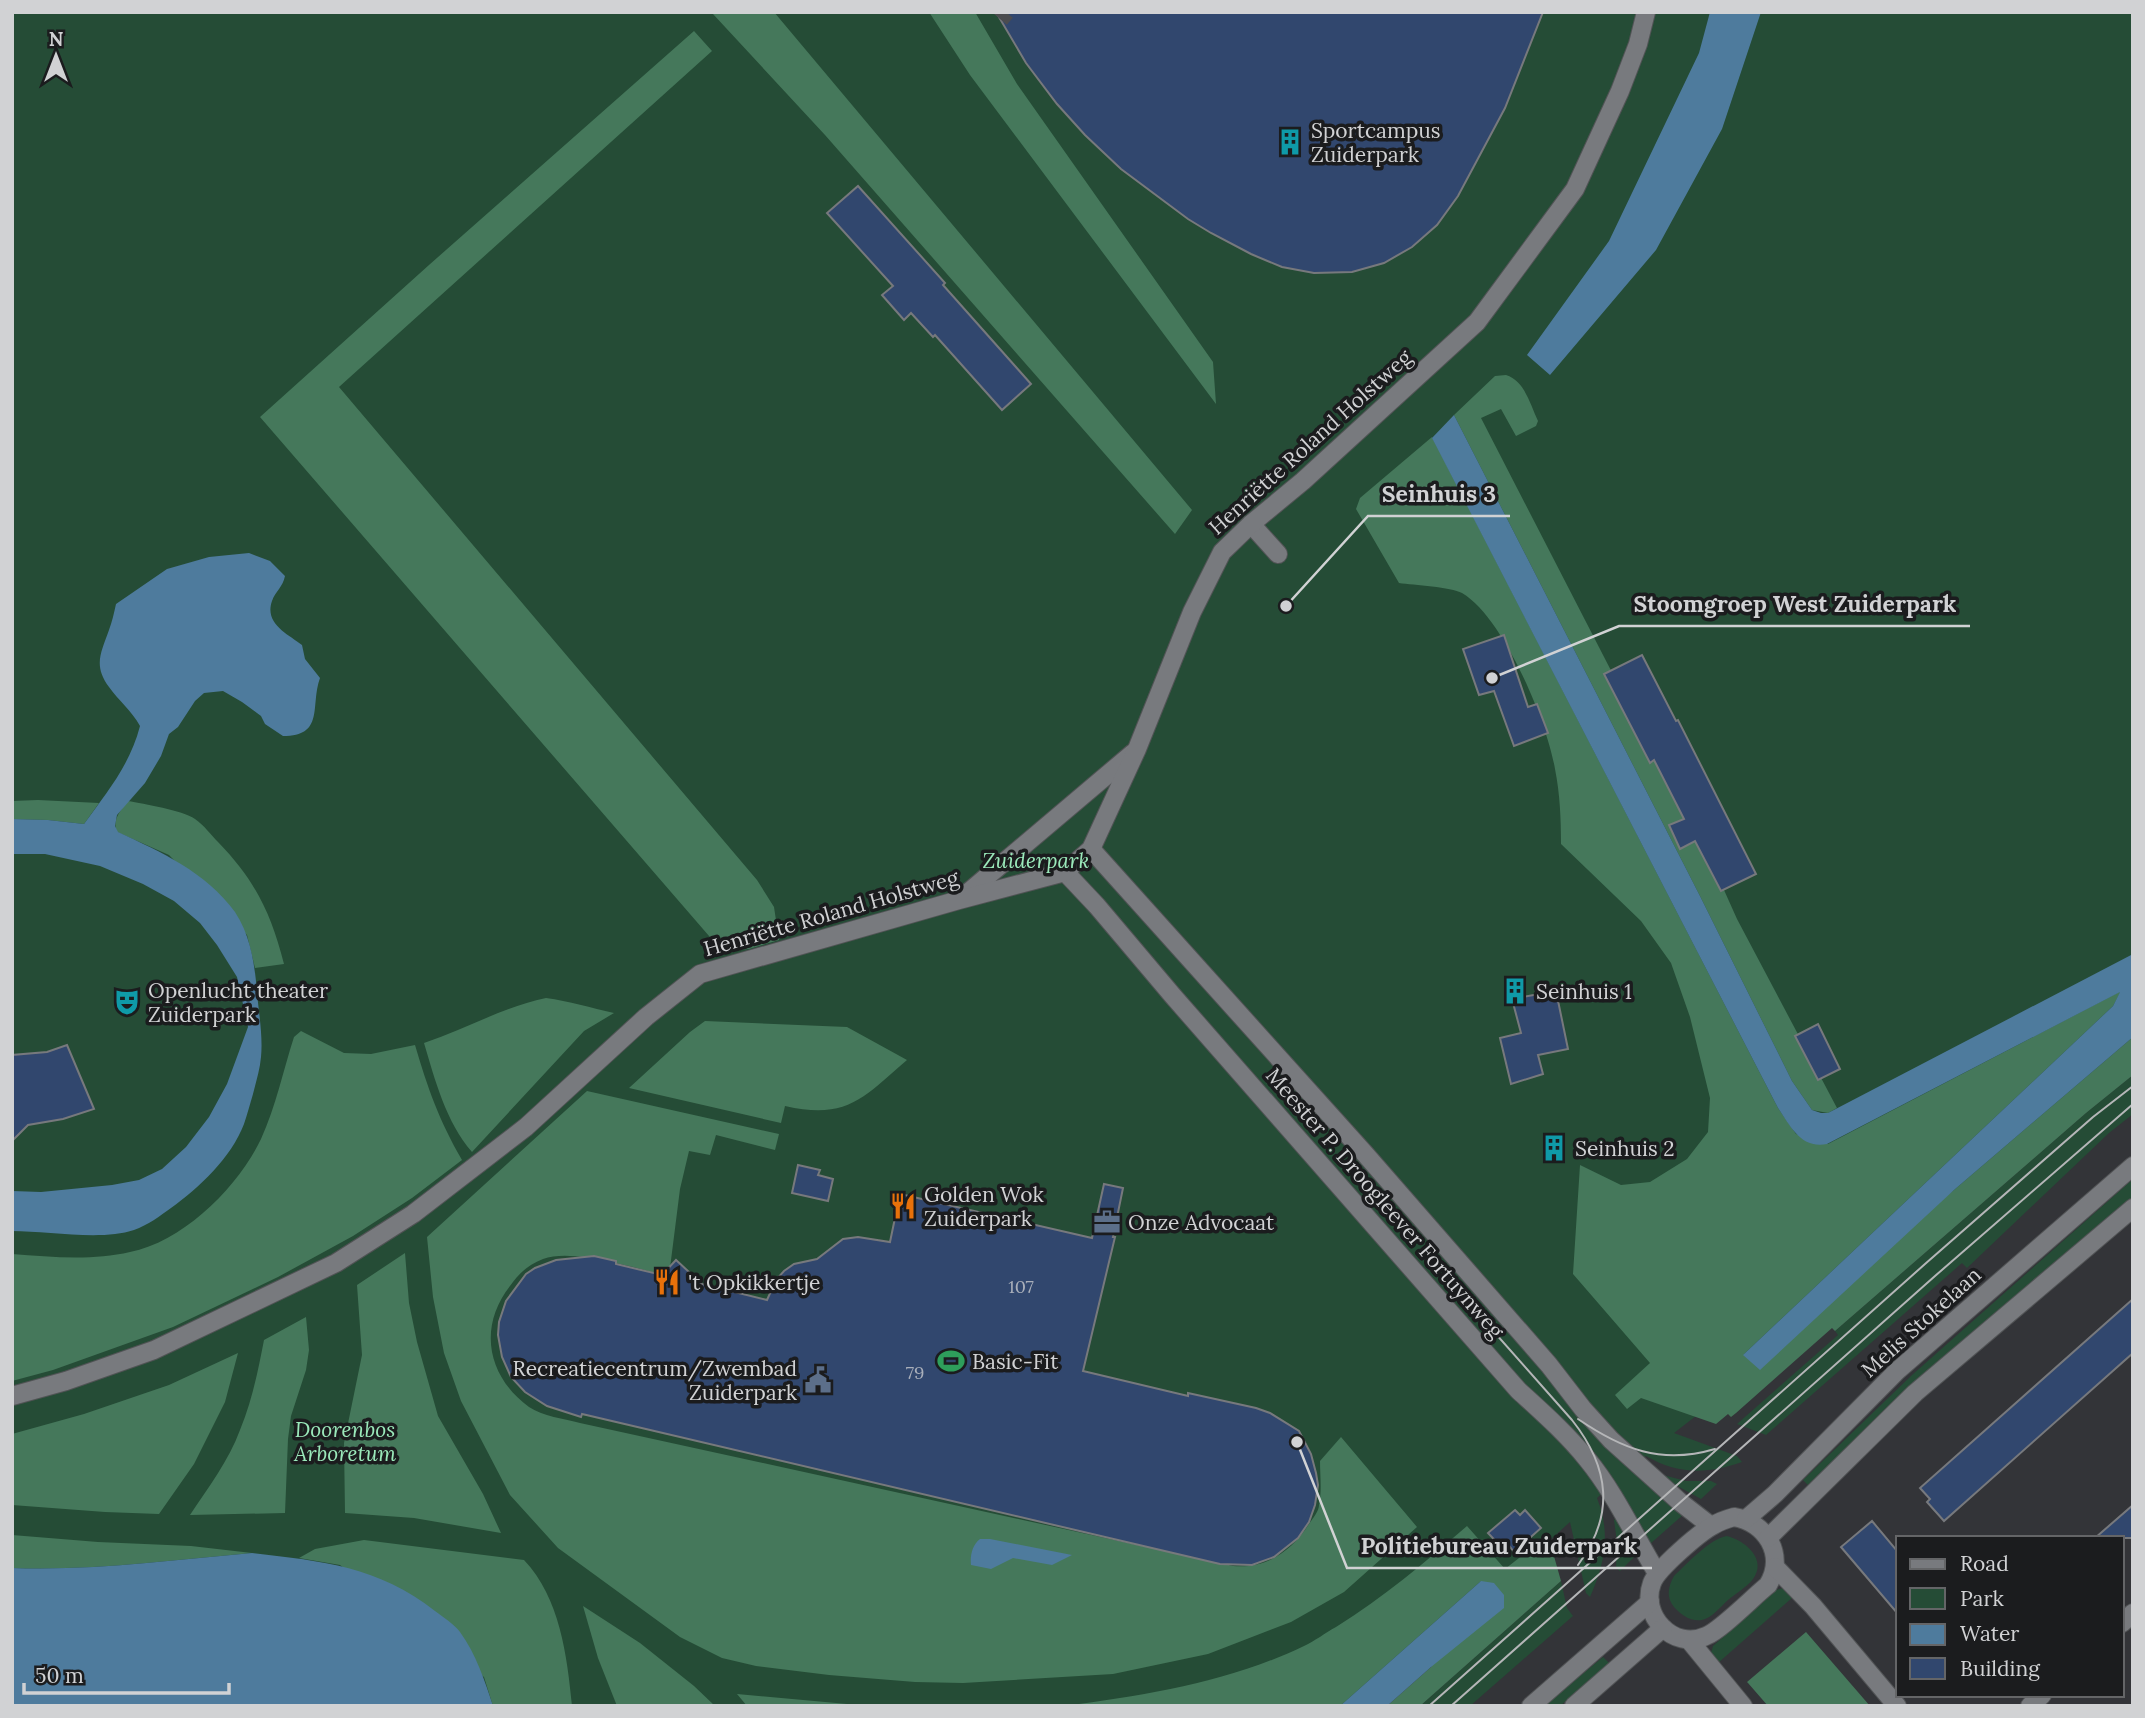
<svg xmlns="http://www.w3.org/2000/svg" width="2145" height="1718" font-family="Lora,serif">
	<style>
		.green { fill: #254c36 }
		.forest { fill: #45785b }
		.water { fill: #4e7b9d }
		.building { fill: #31476e; stroke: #77797d; stroke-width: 2 }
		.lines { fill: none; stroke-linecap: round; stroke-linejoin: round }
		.minor-tunnel { stroke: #4b4c4f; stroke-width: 18; stroke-dasharray: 18 9; stroke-linecap: butt }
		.minor-casing { stroke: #515355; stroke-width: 20 }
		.minor { stroke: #787a7e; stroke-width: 18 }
		.tram { stroke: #b5b6b8; stroke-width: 2 }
		.labels { text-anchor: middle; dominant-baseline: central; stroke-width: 7; stroke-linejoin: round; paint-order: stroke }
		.number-label { font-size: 18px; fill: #a9afba }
		.poi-label { font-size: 21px; fill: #d1d2d4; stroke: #1b1c1e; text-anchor: start }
		.street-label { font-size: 21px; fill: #d1d2d4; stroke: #1b1c1e }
		.park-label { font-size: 21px; font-style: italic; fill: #9beabb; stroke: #1b1c1e }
		.leader { fill: none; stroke: #d1d2d4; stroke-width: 2.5 }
		.callout-dot { fill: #d1d2d4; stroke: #1b1c1e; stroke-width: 2.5 }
		.callout-label { font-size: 23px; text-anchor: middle; font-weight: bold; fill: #d1d2d4; stroke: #1b1c1e; stroke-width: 7; stroke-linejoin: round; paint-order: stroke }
	</style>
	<rect width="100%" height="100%" fill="#333438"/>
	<g class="green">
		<path d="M 12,12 L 2133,12 L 2133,1037 L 1714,1402 L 1674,1433 L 1737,1456 L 1742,1462 C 1707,1474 1679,1475 1646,1456 L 1629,1469 L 1684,1514 L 1650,1544 L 1612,1484 L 1597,1498 C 1611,1533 1605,1563 1590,1597 L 1586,1593 L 1570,1522 L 1365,1706 L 12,1706 Z"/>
		<path d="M 2133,1075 L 2133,1114 L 2109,1133 L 1967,1268 L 1962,1263 L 1766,1435 L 1737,1424 L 1838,1335 L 1835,1331 L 2086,1113 Z"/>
		<path d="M 2133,1179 L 2133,1198 L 1808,1485 L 1803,1480 L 1912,1375 Z"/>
		<path d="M 1663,1475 L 1686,1481 L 1711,1481 L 1717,1484 L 1701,1499 L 1663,1478 Z"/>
		<path d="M 1616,1518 L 1635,1556 L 1620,1571 L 1616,1568 L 1617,1542 L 1614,1520 Z"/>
		<path d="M 1727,1536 C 1744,1540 1768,1559 1753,1579 C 1747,1587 1736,1593 1728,1600 C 1721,1606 1712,1618 1702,1620 C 1691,1622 1681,1615 1674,1607 C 1666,1597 1668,1587 1674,1576 C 1687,1564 1709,1539 1727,1536 Z"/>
		<path d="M 1561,1581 L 1567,1608 L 1573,1616 L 1470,1706 L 1420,1706 Z"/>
		<path d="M 1783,1588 L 1793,1597 L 1718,1663 L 1711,1653 L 1713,1646 L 1776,1590 Z"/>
		<path d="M 1603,1657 L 1609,1663 L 1560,1706 L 1544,1706 Z"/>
	</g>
	<g class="forest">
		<path d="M 715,12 L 774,12 L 1192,510 L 1175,534 L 825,135 L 713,14 Z"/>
		<path d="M 929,12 L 975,12 L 1017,84 L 1213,362 L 1216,404 L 970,75 Z"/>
		<path d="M 694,31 L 712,51 L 339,387 L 757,880 L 774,907 L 779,940 L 749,949 L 722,951 L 260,417 L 429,265 Z"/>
		<path d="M 1506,375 C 1525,381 1530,404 1538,421 L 1536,426 L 1516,436 L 1501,409 L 1481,418 L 1724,890 L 1737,919 L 1837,1108 L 1828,1113 L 1812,1110 L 1792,1081 L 1700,896 L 1454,415 L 1495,376 Z"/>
		<path d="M 1432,437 L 1778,1108 L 1796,1134 L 1828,1144 L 2121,991 L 2113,1006 L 1743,1355 L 1954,1190 L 2133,1037 L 2133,1075 L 2086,1113 L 1835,1331 L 1832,1328 L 1736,1413 L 1731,1417 L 1728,1414 L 1716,1424 L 1641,1398 L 1627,1409 L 1615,1395 L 1650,1363 L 1573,1274 L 1580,1165 L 1621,1185 L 1650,1182 L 1687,1159 L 1708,1132 L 1710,1098 L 1690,1017 L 1671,963 L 1641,921 L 1561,844 C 1561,819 1560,794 1555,769 C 1547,722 1504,618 1462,593 C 1451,587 1414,585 1399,583 L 1356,509 L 1360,498 Z"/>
		<path d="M 38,800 L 99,803 L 84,824 L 48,820 L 12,819 L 12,801 Z"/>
		<path d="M 128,801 C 144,804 182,810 195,819 C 204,825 211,835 218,842 C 255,880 271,913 284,964 L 255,968 L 247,935 L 169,855 L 117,832 C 112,820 120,811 128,801 Z"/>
		<path d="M 546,998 C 569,1001 591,1008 614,1013 L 584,1031 L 472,1152 C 446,1122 435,1080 424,1043 C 466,1029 503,1007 546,998 Z"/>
		<path d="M 705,1021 L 847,1027 L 907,1060 C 863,1098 847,1120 785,1106 L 781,1123 L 629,1088 L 690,1032 Z"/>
		<path d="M 301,1031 L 344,1053 L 371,1054 L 415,1045 C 428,1089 439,1120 462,1160 L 412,1198 L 353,1236 L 278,1277 L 173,1327 L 53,1370 L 12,1381 L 12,1254 C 51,1257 92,1261 130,1252 C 184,1241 238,1187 261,1139 C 276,1106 283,1071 294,1037 Z"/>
		<path d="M 587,1091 L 779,1134 L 775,1150 L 716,1135 L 710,1155 L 689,1151 L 680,1189 L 669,1276 C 636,1269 574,1248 543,1259 C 528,1265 519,1273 510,1286 C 478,1327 487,1376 529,1407 C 542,1416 565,1419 580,1423 L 1233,1566 C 1266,1569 1292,1551 1309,1524 C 1313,1518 1319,1511 1319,1505 C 1322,1491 1320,1475 1320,1461 L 1341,1437 L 1417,1527 L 1344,1592 L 1291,1622 L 1208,1654 L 1113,1674 L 963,1683 L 915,1682 L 829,1675 L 756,1666 L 722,1658 L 680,1637 L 558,1548 L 510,1495 L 461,1401 L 444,1353 L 433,1297 L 427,1237 Z"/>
		<path d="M 405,1253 L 409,1303 L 417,1342 L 438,1416 L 483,1494 L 501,1533 L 414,1518 L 345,1513 L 344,1443 L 362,1355 L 357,1285 Z"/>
		<path d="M 306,1317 L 309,1350 L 306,1370 L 291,1416 L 288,1439 L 285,1513 L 190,1515 C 208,1488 229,1460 240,1430 C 252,1401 258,1371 264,1340 Z"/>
		<path d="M 238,1353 L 225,1402 L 194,1464 L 159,1514 L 105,1512 L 12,1505 L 12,1434 L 84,1414 L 169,1385 Z"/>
		<path d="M 1467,1526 L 1505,1569 L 1548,1535 L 1561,1581 L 1420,1706 L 1387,1706 L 1431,1667 L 1481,1581 L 1340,1706 L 1066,1706 C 1147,1695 1229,1682 1304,1646 C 1315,1641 1325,1633 1336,1627 C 1383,1598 1425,1562 1467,1526 Z"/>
		<path d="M 12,1535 L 98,1542 L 191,1546 L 252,1553 C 173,1560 92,1571 12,1568 Z"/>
		<path d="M 364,1540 L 524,1560 C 560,1598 567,1655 572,1706 L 493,1706 L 484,1677 L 340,1565 L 299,1558 L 315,1549 Z"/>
		<path d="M 583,1606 L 640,1643 L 694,1686 L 715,1706 L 617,1706 L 598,1658 Z"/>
		<path d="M 1806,1632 L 1870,1706 L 1768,1706 L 1748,1683 L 1747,1682 Z"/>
		<path d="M 737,1694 L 869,1706 L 747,1706 Z"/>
	</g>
	<g class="water">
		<path d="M 1710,12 L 1761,12 L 1722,129 L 1656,250 L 1550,375 L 1527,355 L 1609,241 L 1699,53 Z"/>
		<path d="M 1454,415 L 1700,896 L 1792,1081 L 1812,1110 L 1821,1113 L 1828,1113 L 2133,954 L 2133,1037 L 1954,1190 L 1760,1370 L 1743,1355 L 2113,1006 L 2120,992 L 1827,1144 C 1801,1149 1791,1127 1778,1108 L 1432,438 Z"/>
		<path d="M 249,553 L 270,561 L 285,576 C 283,587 275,592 272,601 C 264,624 288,634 302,645 L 305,659 L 320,678 C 310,706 325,736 283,736 L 265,724 L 261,716 L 242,702 L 223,691 L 204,693 L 195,701 L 178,727 L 169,734 L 161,756 L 145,783 L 117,815 L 115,826 L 118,832 C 161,852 206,872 235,912 C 251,936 255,966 257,993 C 259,1014 263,1037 261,1057 C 260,1069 256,1082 253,1094 C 250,1104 247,1115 244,1124 C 231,1158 199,1188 171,1208 C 160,1216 148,1225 134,1230 C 102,1241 47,1231 12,1231 L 12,1191 L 41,1192 L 112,1185 L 139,1180 L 162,1169 L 186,1147 L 209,1117 L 227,1084 L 248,1027 L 237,977 L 217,945 L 200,923 L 174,901 L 143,884 L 100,866 L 45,854 L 12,854 L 12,819 L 48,820 L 84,824 C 107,792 130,765 140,726 C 132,711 118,700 109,687 C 93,665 101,653 109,630 C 112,622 114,613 116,604 L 167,569 L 209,557 Z"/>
		<path d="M 980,1539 L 990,1539 L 1072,1555 L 1052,1565 L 1013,1558 L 991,1569 L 971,1565 C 970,1556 972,1545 980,1539 Z"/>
		<path d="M 252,1553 C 321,1561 378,1566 435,1611 C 443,1617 454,1624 460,1632 C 476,1654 485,1681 493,1706 L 12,1706 L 12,1568 C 92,1571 173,1560 252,1553 Z"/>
		<path d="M 1481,1581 L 1494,1583 L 1504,1595 L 1504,1608 L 1431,1667 L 1387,1706 L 1340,1706 Z"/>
	</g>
	<g class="building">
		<path d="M 996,12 L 1543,12 L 1505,108 L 1458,196 L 1437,225 L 1412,247 L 1384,263 L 1352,272 L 1314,273 L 1282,267 L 1251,254 L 1211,233 L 1188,219 L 1121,169 L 1085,135 L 1057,104 L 1026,63 Z"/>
		<path d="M 858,186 L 945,283 L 943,285 L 1031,384 L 1002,410 L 935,335 L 933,337 L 911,313 L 904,320 L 882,295 L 893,286 L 827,213 Z"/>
		<path d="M 1504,635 L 1528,707 L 1537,704 L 1548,733 L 1514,746 L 1494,691 L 1479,695 L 1463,649 Z"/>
		<path d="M 1642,655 L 1676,721 L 1678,720 L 1756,874 L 1721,891 L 1695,841 L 1680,849 L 1669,825 L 1684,819 L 1654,760 L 1650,763 L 1604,674 Z"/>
		<path d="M 1556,991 L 1568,1049 L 1538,1055 L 1543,1074 L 1511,1084 L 1500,1038 L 1521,1033 L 1512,999 Z"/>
		<path d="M 1818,1024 L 1840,1069 L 1818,1080 L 1795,1036 Z"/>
		<path d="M 67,1045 L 94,1109 L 63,1119 L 28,1125 L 12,1141 L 12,1055 L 47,1052 Z"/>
		<path d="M 798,1165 L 820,1170 L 818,1175 L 833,1179 L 828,1201 L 792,1193 Z"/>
		<path d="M 1104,1184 L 1123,1188 L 1113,1237 L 1115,1237 L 1083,1371 L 1188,1396 L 1188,1393 L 1256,1408 L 1270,1413 L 1299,1431 L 1311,1454 L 1316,1473 L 1318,1485 L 1315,1505 L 1309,1522 L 1298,1538 L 1274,1557 L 1252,1565 L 1220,1564 L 582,1414 L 581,1417 L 547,1406 L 525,1392 L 511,1377 L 502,1357 L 498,1335 L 499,1322 L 506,1301 L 526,1274 L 535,1268 L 556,1260 L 594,1256 L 616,1261 L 616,1264 L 662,1275 L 676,1260 L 702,1284 L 767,1300 L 776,1280 L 784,1271 L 794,1264 L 817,1259 L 843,1239 L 858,1237 L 890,1242 L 900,1194 L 1092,1238 Z"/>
		<path d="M 2133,1299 L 2133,1353 L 1944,1521 L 1927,1502 L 1930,1499 L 1920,1488 Z"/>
		<path d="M 2133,1505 L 2133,1538 L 2095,1538 Z"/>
		<path d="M 1515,1510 L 1520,1515 L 1525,1510 L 1541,1528 L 1514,1552 L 1510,1547 L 1505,1551 L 1488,1533 Z"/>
		<path d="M 1872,1521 L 1898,1552 L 1898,1614 L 1841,1547 Z"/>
	</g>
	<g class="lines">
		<path class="minor-tunnel" d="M 1000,19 L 1006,12"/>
		<g class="minor-casing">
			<g id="minor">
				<path d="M 1251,524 L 1278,554"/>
				<path d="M 1091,849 L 1366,1155 L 1549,1365 L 1583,1409 L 1611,1440 L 1680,1502 L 1711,1526"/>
				<path d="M 1065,872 L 1097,906 L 1173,996 L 1518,1390 C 1542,1412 1566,1433 1587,1459 C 1615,1493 1634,1535 1657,1573"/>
				<path d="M 964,896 L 1133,753"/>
				<path d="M 12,1396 L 66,1381 L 154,1350 L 336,1263 L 413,1214 L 526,1127 L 646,1017 L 700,974 L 959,900 L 1065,872 L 1091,849 L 1137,749 L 1192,612 L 1222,552 L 1251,524 L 1303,481 L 1477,322 L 1575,189 L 1620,91 L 1638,44 L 1646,12"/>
				<path d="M 1734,1517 C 1766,1522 1786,1555 1768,1585 C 1753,1597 1721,1630 1706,1636 C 1673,1651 1640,1615 1652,1583 C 1657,1569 1700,1532 1714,1525 C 1720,1521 1727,1519 1734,1517 Z"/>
				<path d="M 1746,1519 L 1775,1494 L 1897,1371 L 2133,1166"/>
				<path d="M 1768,1538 L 1915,1393 L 2133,1208"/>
				<path d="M 1775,1567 L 1813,1606 L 1897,1706"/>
				<path d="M 2122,1623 L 2133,1613"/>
				<path d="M 1689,1640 L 1743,1706"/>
				<path d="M 1531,1706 L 1650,1602"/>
				<path d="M 1574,1706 L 1663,1628"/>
				<path d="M 2030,1706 L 2042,1695"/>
			</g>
		</g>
		<use href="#minor" class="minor"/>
		<g class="tram">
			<path d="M 1449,1281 L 1572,1420 C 1610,1468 1615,1515 1578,1565"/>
			<path d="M 1578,1419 C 1622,1449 1661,1465 1715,1449"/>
			<path d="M 1429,1706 L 1925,1264 L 2093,1117 L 2133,1086"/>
			<path d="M 1451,1706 L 1935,1276 L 2133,1104"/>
		</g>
	</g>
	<defs>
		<g id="building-bare" transform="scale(2.1)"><path d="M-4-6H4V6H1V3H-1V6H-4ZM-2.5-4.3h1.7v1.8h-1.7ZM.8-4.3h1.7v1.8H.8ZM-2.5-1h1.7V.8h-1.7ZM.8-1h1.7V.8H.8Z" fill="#0f9aa8" stroke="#1b1c1e" stroke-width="2.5" paint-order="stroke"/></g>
		<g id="theatre-bare" transform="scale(2.1)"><path d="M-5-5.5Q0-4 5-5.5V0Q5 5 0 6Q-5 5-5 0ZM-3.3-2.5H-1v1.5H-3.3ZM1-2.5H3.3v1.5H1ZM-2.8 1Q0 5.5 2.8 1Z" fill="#0f9aa8" stroke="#1b1c1e" stroke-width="2.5" paint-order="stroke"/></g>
		<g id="restaurant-bare" transform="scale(2.1)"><path d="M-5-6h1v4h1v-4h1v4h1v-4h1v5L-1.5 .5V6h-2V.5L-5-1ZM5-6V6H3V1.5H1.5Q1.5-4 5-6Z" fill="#e8710a" stroke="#1b1c1e" stroke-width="2.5" paint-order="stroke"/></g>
		<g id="office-bare" transform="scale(2.1)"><path d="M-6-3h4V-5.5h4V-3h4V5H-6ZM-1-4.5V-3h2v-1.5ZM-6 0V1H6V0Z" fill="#5c6f8a" stroke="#1b1c1e" stroke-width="2.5" paint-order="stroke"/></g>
		<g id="stadium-bare" transform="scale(2.1)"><path d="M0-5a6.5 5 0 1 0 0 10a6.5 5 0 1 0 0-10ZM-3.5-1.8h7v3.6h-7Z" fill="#2e9e5b" stroke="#1b1c1e" stroke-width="2.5" paint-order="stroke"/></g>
		<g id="civic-bare" transform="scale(2.1)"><path d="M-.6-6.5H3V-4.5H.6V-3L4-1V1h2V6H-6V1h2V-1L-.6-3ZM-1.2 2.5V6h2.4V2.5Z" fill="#5c6f8a" stroke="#1b1c1e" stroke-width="2.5" paint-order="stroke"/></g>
	</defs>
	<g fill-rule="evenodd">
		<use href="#building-bare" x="1290" y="142"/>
		<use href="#building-bare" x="1515" y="991"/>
		<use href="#theatre-bare" x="127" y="1002"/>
		<use href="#building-bare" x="1554" y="1148"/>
		<use href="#restaurant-bare" x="903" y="1206"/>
		<use href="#office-bare" x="1107" y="1222"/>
		<use href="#restaurant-bare" x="667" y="1282"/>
		<use href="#stadium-bare" x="951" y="1361"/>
		<use href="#civic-bare" x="818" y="1380"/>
	</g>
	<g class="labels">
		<g class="number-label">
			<text x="1021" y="1286">107</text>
			<text x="915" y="1372">79</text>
		</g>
		<g class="poi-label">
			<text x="1311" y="130">Sportcampus<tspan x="1311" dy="24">Zuiderpark</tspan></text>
			<text x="148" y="990">Openlucht theater<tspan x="148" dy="24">Zuiderpark</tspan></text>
			<text x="1536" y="991">Seinhuis 1</text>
			<text x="1575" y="1148">Seinhuis 2</text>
			<text x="924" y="1194">Golden Wok<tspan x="924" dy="24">Zuiderpark</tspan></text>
			<text x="1128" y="1222">Onze Advocaat</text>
			<text x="688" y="1282">'t Opkikkertje</text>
			<text x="972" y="1361">Basic-Fit</text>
			<text x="797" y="1368" text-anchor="end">Recreatiecentrum/Zwembad<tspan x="797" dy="24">Zuiderpark</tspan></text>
		</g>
		<g class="street-label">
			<text transform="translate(1310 442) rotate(-42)">Henriëtte Roland Holstweg</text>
			<text transform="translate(831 913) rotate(-16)">Henriëtte Roland Holstweg</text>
			<text transform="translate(1385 1203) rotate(49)">Meester P. Droogleever Fortuynweg</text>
			<text transform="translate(1921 1322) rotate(-42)">Melis Stokelaan</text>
		</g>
		<g class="park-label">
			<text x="1036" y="860">Zuiderpark</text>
			<text x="345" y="1429">Doorenbos<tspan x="345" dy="24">Arboretum</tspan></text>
		</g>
	</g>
	<path class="leader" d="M1286 606L1368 516H1510M1492 678L1619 626H1970M1297 1442L1347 1568H1652"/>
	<g class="callout-dot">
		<circle cx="1286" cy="606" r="7"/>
		<circle cx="1492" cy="678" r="7"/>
		<circle cx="1297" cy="1442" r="7"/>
	</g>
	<g class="callout-label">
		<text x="1439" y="502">Seinhuis 3</text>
		<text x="1795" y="612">Stoomgroep West Zuiderpark</text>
		<text x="1499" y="1554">Politiebureau Zuiderpark</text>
	</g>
	<rect width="2145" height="1718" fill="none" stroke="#d1d2d4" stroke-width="28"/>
	<rect x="1896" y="1536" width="228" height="161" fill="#1b1c1e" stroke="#646567" stroke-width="2"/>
	<rect x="1910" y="1559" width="35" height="10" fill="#787a7e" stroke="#646567" stroke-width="2"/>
	<text x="1960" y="1571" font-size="21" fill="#d1d2d4">Road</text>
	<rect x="1910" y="1588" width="35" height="21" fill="#254c36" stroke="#646567" stroke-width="2"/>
	<text x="1960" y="1606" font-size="21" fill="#d1d2d4">Park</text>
	<rect x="1910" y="1624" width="35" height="21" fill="#4e7b9d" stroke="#646567" stroke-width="2"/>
	<text x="1960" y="1641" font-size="21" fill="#d1d2d4">Water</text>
	<rect x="1910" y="1658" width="35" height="21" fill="#31476e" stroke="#646567" stroke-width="2"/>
	<text x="1960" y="1676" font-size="21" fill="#d1d2d4">Building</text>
	<g transform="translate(56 56)" stroke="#1b1c1e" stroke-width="5" paint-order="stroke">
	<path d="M0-5L12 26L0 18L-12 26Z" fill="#d1d2d4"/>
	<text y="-10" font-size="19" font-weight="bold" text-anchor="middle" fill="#d1d2d4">N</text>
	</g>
	<path d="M24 1683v10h205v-10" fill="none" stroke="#d1d2d4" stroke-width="3.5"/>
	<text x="35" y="1683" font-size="21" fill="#d1d2d4" stroke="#1b1c1e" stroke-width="5" paint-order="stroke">50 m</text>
</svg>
